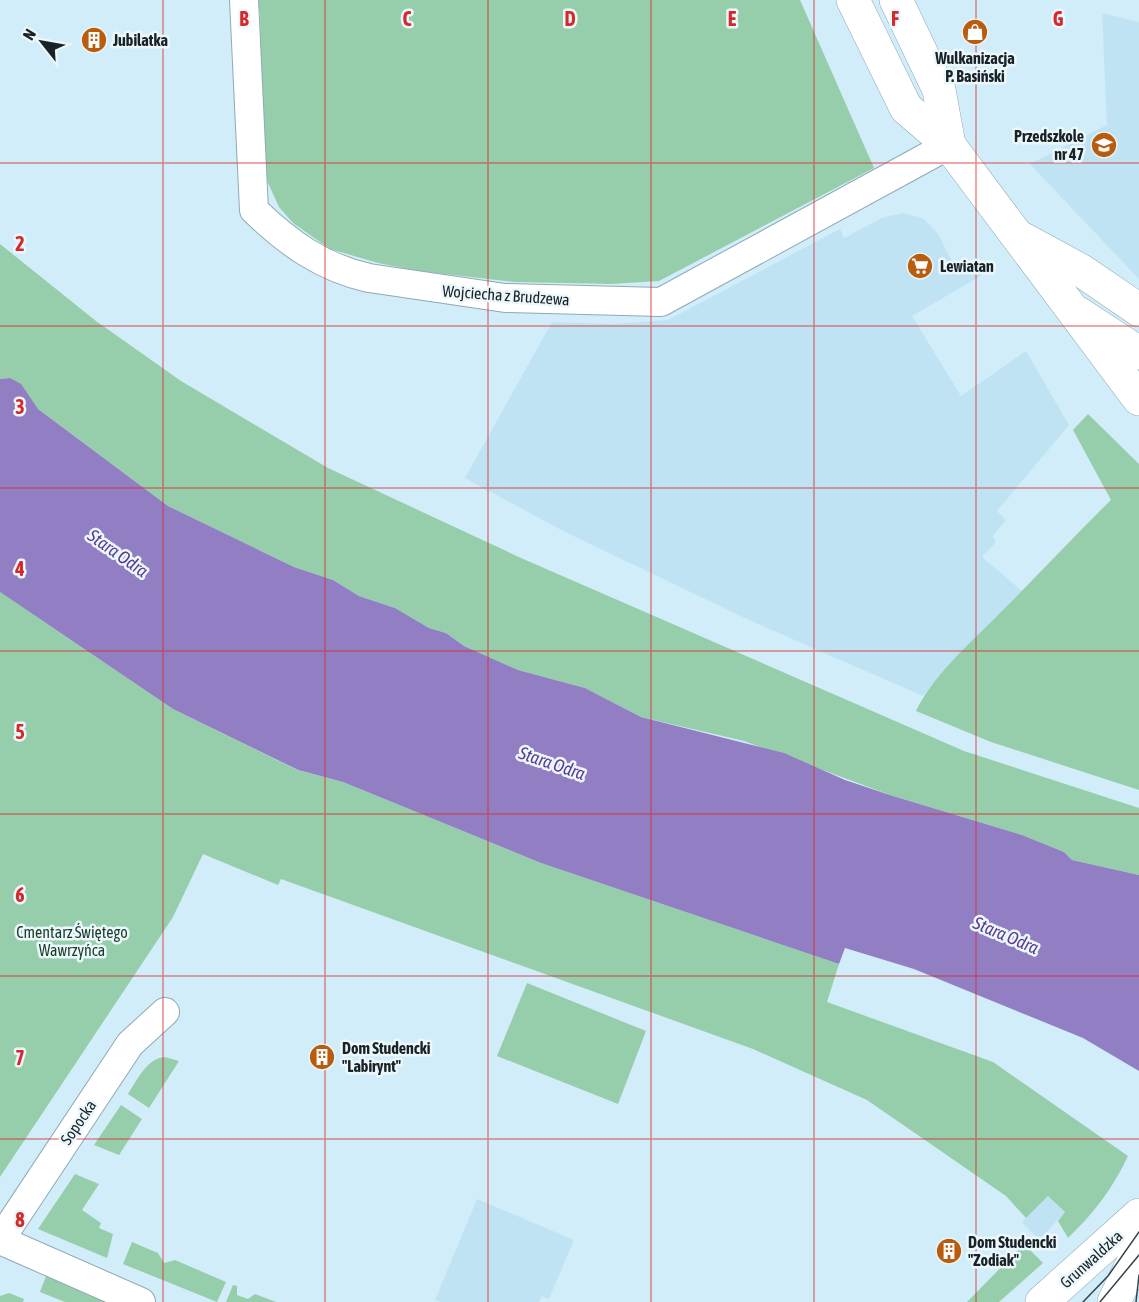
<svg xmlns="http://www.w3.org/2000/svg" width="1139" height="1302" font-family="'Asap Condensed',sans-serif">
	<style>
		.built { fill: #c0e3f4 }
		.green { fill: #96ceab }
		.water { fill: #927ec3 }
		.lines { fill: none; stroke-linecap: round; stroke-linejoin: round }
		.minor-casing { stroke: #8fa9b5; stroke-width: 30 }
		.tertiary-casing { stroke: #8fa9b5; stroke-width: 34 }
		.secondary-casing { stroke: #8fa9b5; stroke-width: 34 }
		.minor { stroke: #fff; stroke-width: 28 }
		.tertiary { stroke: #fff; stroke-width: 33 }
		.secondary { stroke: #fff; stroke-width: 33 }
		.tram { stroke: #364349; stroke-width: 1.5 }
		.grid { fill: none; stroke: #d62828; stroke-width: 1.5; stroke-opacity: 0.55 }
		.labels { text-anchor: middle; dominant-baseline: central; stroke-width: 5; stroke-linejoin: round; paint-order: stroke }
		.poi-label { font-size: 16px; font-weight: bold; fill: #182227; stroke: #ecf7fc; text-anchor: start }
		.street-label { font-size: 16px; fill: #182227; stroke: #ecf7fc }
		.park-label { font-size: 16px; fill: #193c28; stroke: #ecf7fc }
		.water-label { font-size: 18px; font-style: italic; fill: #583b8f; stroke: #ecf7fc }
		.grid-label { font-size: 20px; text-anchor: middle; font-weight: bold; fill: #d62828; stroke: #ecf7fc; stroke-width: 5; stroke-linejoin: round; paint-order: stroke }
	</style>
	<rect width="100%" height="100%" fill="#d1edf9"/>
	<g class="built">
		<path d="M 1102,13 L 1139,22 L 1139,279 L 1030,164 L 1107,125 Z"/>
		<path d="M 904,213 L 924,219 L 938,234 L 959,275 L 980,269 L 984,274 L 912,316 L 961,396 L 1026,351 L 1069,425 L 997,511 L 1006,520 L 993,536 L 996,542 L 982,557 L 1022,591 L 923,696 L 749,620 L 565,532 L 465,478 L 552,322 L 614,324 L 668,320 L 840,229 L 844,238 L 884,217 Z"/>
		<path d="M 1048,1196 L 1065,1212 L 1039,1240 L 1022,1222 Z"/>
		<path d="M 477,1199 L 574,1240 L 549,1299 L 542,1296 L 539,1302 L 441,1302 L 435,1300 Z"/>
	</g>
	<g class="green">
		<path d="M 257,0 L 800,0 L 874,168 L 659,281 L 611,284 L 515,282 L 419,271 L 378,263 L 330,249 L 293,223 L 279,207 L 268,183 L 263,158 L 260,13 Z"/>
		<path d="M 0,244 L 96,321 L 181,381 L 328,468 L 521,558 L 964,751 L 1139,808 L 1139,875 L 1072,860 L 1064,852 L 1022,835 L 893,796 L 744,741 L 641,717 L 585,688 L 518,670 L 464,646 L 446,633 L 429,628 L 395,608 L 359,596 L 333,580 L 294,567 L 168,506 L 38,409 L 10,378 L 0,379 Z"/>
		<path d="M 1088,414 L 1139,464 L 1139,790 L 991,742 L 916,711 C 935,672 975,639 1005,608 C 1041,572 1075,535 1111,500 L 1073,430 Z"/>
		<path d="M 0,592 L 173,709 L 297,770 L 343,782 L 541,863 L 839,964 L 827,1002 L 993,1062 L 1128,1156 C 1113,1188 1094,1213 1068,1238 L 1058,1221 L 1065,1212 L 1048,1196 L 1026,1218 L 1006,1196 L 867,1100 L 753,1049 L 281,879 L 278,885 L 203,854 L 173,917 L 0,1177 Z"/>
		<path d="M 527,983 L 646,1031 L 618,1104 L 497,1056 Z"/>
		<path d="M 165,1057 L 179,1061 L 149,1108 L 128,1094 C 137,1080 147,1058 165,1057 Z"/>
		<path d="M 121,1105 L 142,1119 L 119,1155 L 94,1145 Z"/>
		<path d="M 75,1174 L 99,1184 L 82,1210 L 101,1223 L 99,1228 L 113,1234 L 107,1258 L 38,1229 Z"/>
		<path d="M 132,1242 L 158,1253 L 164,1263 L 175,1260 L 226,1282 L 217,1302 L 123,1264 Z"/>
		<path d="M 1024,1244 L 1043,1263 L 999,1302 L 967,1302 Z"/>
		<path d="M 46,1276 L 107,1302 L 65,1302 L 40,1292 Z"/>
		<path d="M 233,1285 L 237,1286 L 237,1295 L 248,1299 L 255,1294 L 276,1302 L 226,1302 Z"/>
		<path d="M 9,1293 L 24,1299 L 23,1302 L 0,1302 L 0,1296 Z"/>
	</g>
	<path class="water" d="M 10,378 L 21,384 L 38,409 L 168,506 L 294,567 L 333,580 L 359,596 L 395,608 L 429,628 L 446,633 L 464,646 L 518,670 L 585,688 L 641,717 L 784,753 L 845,780 L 893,796 L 1022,835 L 1064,852 L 1072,860 L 1139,875 L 1139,1071 L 1083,1038 L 914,969 L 845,948 L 839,964 L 541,863 L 343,782 L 298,770 L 173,709 L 0,592 L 0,379 Z"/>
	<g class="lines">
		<g class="minor-casing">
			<g id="minor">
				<path d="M 244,0 L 254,210 C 288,243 323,268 369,278 L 505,298 L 661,302 L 949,145"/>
				<path d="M 0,1240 L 130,1044 L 165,1012"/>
				<path d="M 0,1240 L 141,1302"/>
			</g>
		</g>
		<g class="tertiary-casing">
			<g id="tertiary">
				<path d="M 1078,313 L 1139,353"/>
				<path d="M 1042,1302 L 1139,1215"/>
			</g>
		</g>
		<g class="secondary-casing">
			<g id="secondary">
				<path d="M 853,0 L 906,108 L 949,145 L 1139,399"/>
				<path d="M 896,0 L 939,90 L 949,145"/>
				<path d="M 1023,239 L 1082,271 L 1139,310"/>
				<path d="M 1114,1302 L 1139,1250"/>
			</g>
		</g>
		<use href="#minor" class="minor"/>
		<use href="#tertiary" class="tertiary"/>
		<use href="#secondary" class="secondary"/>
		<g class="tram">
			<path d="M 1083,1302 L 1108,1276 L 1139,1232"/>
			<path d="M 1100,1302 L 1139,1255"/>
			<path d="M 1136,1302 L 1139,1275"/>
		</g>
	</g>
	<path class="grid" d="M 163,0 L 163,1302M 325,0 L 325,1302M 488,0 L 488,1302M 651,0 L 651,1302M 814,0 L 814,1302M 976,0 L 976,1302M 0,163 L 1139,163M 0,326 L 1139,326M 0,488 L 1139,488M 0,651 L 1139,651M 0,814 L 1139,814M 0,976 L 1139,976M 0,1139 L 1139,1139"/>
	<defs>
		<g id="shop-disc" transform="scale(1.35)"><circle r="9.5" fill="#ba5c0e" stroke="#ecf7fc"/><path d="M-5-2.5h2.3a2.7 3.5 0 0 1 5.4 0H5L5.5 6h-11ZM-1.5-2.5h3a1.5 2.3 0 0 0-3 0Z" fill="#fff"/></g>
		<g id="building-disc" transform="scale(1.35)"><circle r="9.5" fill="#ba5c0e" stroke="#ecf7fc"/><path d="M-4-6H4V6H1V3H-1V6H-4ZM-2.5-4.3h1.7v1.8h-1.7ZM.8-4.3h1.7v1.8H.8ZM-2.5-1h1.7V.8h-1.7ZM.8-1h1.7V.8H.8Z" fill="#fff"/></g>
		<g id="school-disc" transform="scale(1.35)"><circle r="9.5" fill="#ba5c0e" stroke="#ecf7fc"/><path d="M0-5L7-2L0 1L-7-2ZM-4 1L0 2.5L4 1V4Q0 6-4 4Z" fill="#fff"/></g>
		<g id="supermarket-disc" transform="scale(1.35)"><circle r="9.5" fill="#ba5c0e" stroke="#ecf7fc"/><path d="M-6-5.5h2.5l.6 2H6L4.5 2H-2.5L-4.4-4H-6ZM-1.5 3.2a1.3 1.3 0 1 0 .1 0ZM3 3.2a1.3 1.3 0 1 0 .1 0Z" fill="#fff"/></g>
	</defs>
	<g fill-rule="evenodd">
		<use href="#shop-disc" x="975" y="32"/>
		<use href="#building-disc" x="94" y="40"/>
		<use href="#school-disc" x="1104" y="145"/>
		<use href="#supermarket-disc" x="920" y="266"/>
		<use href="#building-disc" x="322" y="1057"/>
		<use href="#building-disc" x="949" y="1251"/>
	</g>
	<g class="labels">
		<g class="poi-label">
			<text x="113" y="40">Jubilatka</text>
			<text x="975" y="58" text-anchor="middle">Wulkanizacja<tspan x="975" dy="18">P. Basiński</tspan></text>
			<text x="1084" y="136" text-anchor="end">Przedszkole<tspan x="1084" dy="18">nr 47</tspan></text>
			<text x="940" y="266">Lewiatan</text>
			<text x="342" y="1048">Dom Studencki<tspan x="342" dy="18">"Labirynt"</tspan></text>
			<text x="968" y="1242">Dom Studencki<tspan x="968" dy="18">"Zodiak"</tspan></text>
		</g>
		<g class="street-label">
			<text transform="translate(506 295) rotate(4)">Wojciecha z Brudzewa</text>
			<text transform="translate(78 1122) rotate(-56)">Sopocka</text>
			<text transform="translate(1091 1259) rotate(-42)">Grunwaldzka</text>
		</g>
		<g class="park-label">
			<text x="72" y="932">Cmentarz Świętego<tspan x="72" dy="18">Wawrzyńca</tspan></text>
		</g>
		<g class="water-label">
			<text transform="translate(118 553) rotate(35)">Stara Odra</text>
			<text transform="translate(552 763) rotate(19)">Stara Odra</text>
			<text transform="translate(1006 935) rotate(23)">Stara Odra</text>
		</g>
	</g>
	<g class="grid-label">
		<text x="244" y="26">B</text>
		<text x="407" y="26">C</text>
		<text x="570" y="26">D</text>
		<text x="732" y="26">E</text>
		<text x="895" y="26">F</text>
		<text x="1058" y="26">G</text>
		<text x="20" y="251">2</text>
		<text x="20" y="414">3</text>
		<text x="20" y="576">4</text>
		<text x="20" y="739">5</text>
		<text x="20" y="902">6</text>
		<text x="20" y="1065">7</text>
		<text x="20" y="1227">8</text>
	</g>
	<g transform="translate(42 42) rotate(301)" stroke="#ecf7fc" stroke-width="4.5" paint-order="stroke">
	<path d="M0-4.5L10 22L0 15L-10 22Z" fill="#182227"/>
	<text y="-9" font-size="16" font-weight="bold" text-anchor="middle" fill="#182227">N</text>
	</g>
</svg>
